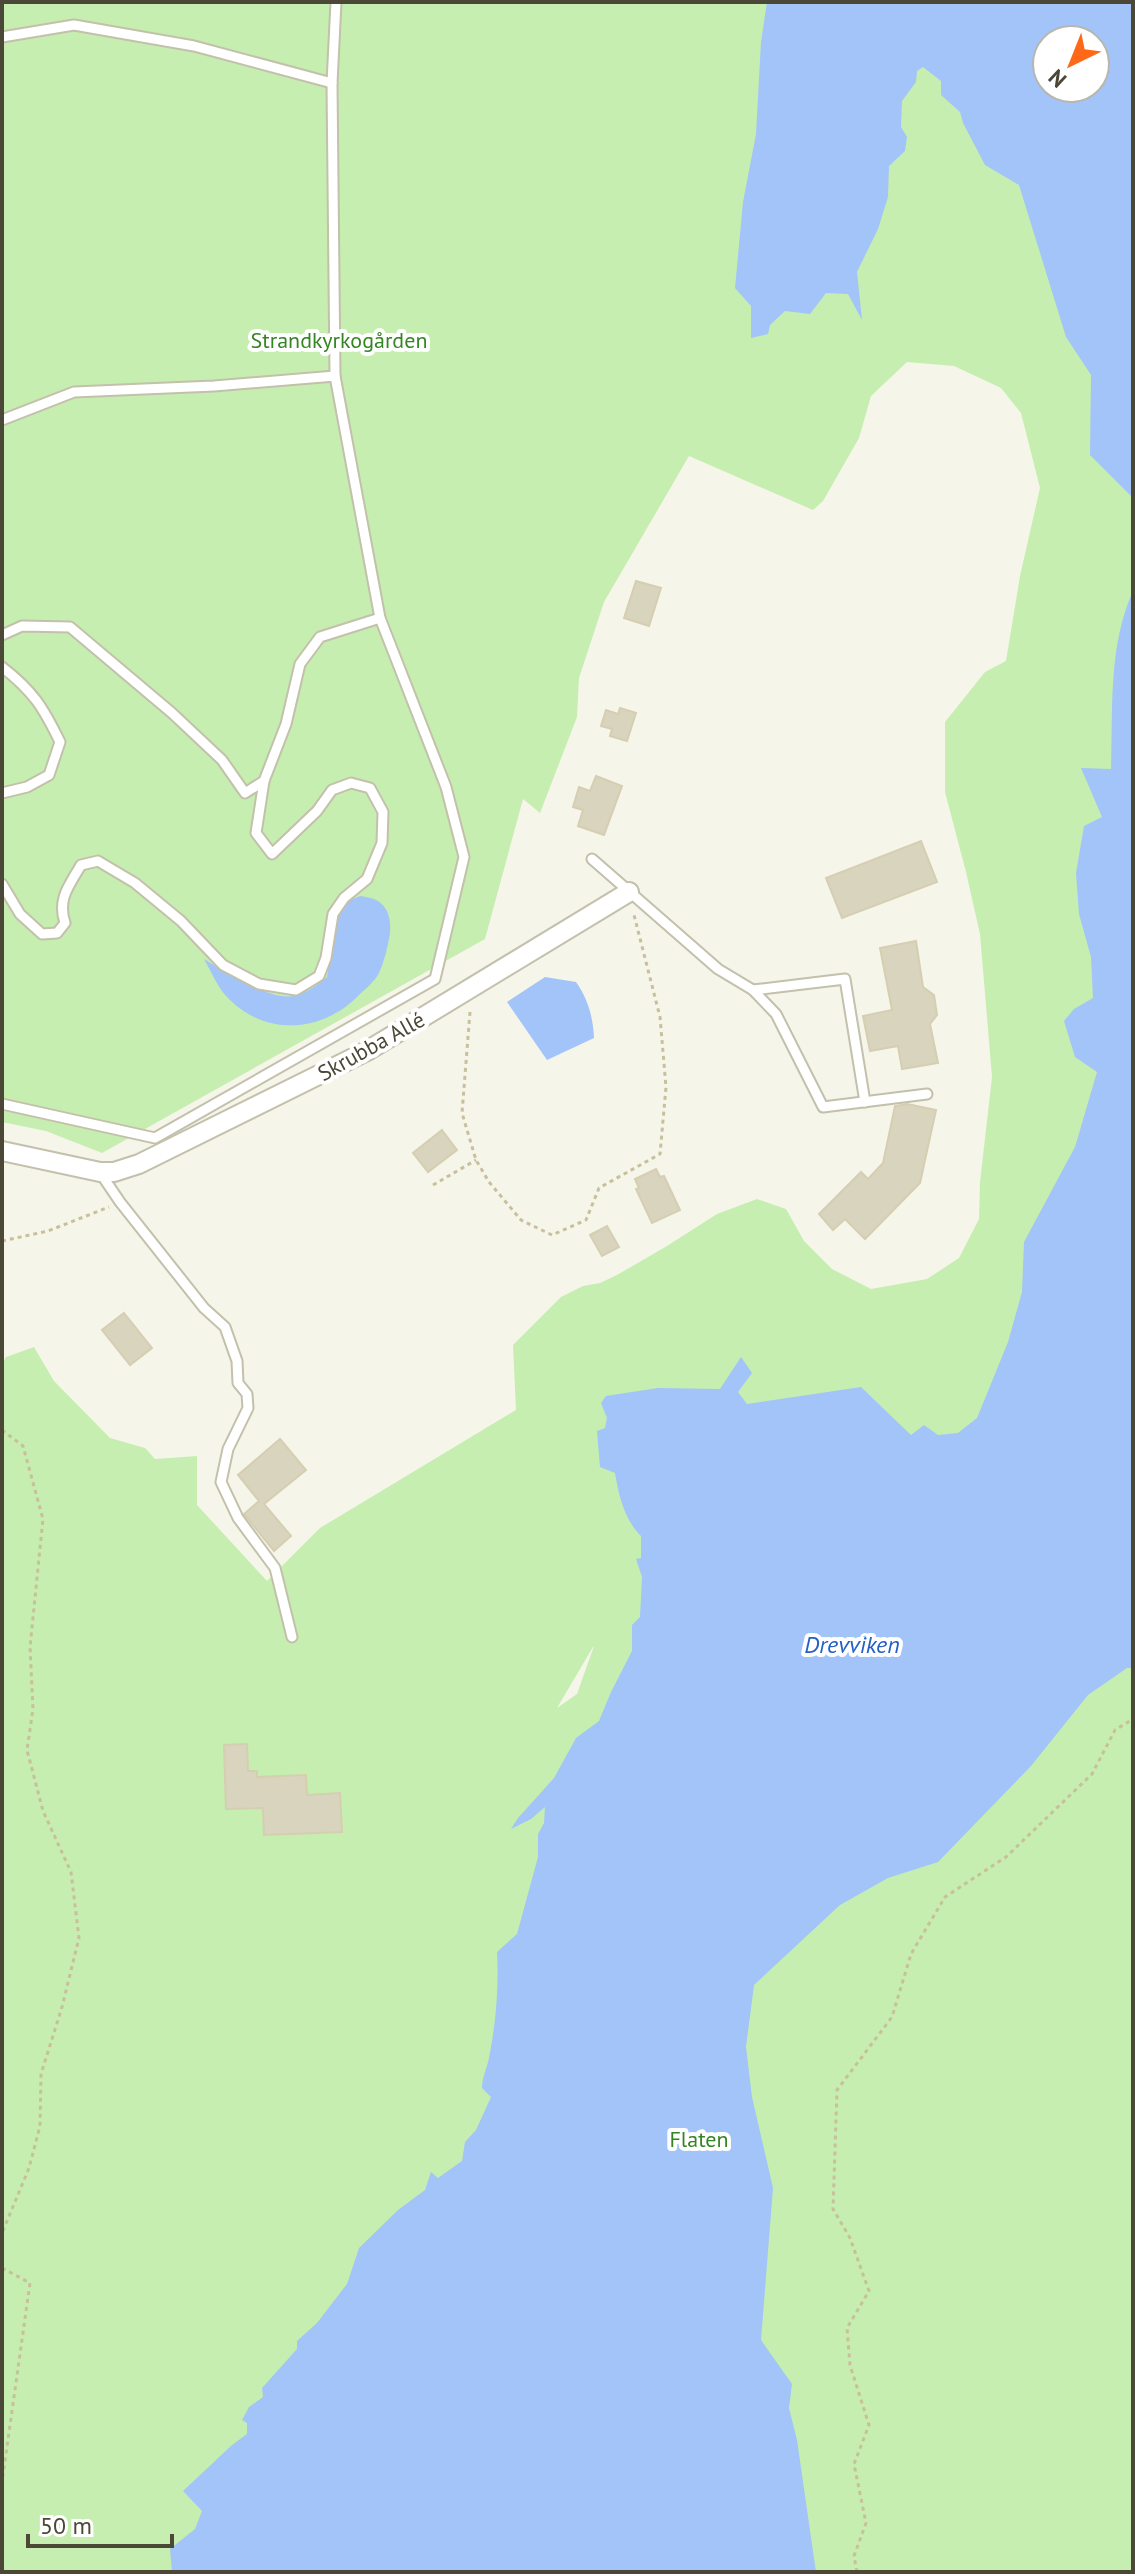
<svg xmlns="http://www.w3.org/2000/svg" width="1135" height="2574" font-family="'PT Sans',sans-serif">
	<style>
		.green { fill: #c6eeb0; fill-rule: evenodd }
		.water { fill: #a2c4f8; fill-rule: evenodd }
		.building { fill: #d9d4be; stroke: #d5ceb1; stroke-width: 2 }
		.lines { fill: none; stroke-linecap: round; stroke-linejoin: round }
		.lane-casing { stroke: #c3c0ab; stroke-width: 13 }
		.street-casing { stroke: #c3c0ab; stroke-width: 22 }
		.path { stroke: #c7c09b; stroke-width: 3; stroke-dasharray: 4 4; stroke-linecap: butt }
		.lane { stroke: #fff; stroke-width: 9 }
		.street { stroke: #fff; stroke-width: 18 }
		.labels { text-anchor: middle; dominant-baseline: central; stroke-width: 8; stroke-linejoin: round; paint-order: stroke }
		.park-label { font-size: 22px; fill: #358523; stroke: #fff }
		.street-label { font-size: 22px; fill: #4c4837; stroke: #fff }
		.water-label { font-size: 24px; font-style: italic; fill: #2461c4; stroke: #fff }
	</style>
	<rect width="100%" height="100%" fill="#f6f5ea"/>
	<path class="green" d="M 2,2 L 1133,2 L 1133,2572 L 2,2572 L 2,1364 L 6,1357 L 34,1347 L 54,1381 L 110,1438 L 145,1448 L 155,1459 L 197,1456 L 197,1505 L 267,1581 L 320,1528 L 516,1410 L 513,1345 L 561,1297 L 583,1286 L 600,1283 L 617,1275 L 667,1246 L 717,1214 L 757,1199 L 786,1209 L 804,1241 L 832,1269 L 871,1289 L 927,1279 L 959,1258 L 979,1219 L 980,1182 L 992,1077 L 980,934 L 966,872 L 945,792 L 945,722 L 985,672 L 1006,661 L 1020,576 L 1040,488 L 1021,413 L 1001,388 L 954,366 L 907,362 L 871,396 L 859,438 L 823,501 L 813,510 L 689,456 L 604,602 L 579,678 L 577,717 L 540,813 L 523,799 L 485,939 L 102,1153 L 46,1131 L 2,1122 ZM 1047,40 L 1095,40 L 1095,88 L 1047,88 ZM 594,1646 L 577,1694 L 557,1708 L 593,1647 Z"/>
	<g class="water">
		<path d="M 767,2 L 1133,2 L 1133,498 L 1090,455 L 1091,375 L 1066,337 L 1019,185 L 985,165 L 963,123 L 960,112 L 941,95 L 941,81 L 923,67 L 917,71 L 916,82 L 902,101 L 901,127 L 907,137 L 905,151 L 889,166 L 888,197 L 878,229 L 857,272 L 862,320 L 848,294 L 826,293 L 810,314 L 785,311 L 770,325 L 768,334 L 751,338 L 751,306 L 735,288 L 743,202 L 756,134 L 761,42 ZM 1047,40 L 1095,40 L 1095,88 L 1047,88 Z"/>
		<path d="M 1133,591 L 1133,1668 L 1127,1668 L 1088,1695 L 1031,1766 L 938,1862 L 888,1878 L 840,1905 L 754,1985 L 746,2047 L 752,2097 L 773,2188 L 761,2340 L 792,2384 L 789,2408 L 797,2440 L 816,2572 L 172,2572 L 170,2549 L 195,2529 L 202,2511 L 183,2491 L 232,2445 L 247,2434 L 247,2423 L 242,2420 L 249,2407 L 263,2397 L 262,2388 L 297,2349 L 297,2341 L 317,2323 L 347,2284 L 359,2248 L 398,2210 L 425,2190 L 431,2172 L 438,2178 L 462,2161 L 465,2142 L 476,2130 L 491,2097 L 482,2088 C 482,2077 487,2068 489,2058 C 496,2023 499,1986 497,1952 L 517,1934 L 538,1857 L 538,1834 L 544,1823 L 545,1807 L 531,1819 L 511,1829 L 518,1818 L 554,1778 L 576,1738 L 599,1721 L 611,1692 L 632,1651 L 632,1625 L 640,1617 L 642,1577 L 636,1559 L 641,1558 L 641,1536 C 624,1519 619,1496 615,1473 L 600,1467 L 597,1431 L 605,1428 L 607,1418 L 601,1403 L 606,1396 L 658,1388 L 720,1389 L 741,1357 L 752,1373 L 738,1392 L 747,1404 L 861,1387 L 911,1435 L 924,1425 L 938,1435 L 958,1433 L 977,1418 L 1008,1342 L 1022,1292 L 1024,1242 L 1075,1147 L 1097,1072 L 1075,1057 L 1064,1021 L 1074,1009 L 1093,998 L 1091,957 L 1079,914 L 1076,873 L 1084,826 L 1102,817 L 1081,768 L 1111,769 C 1113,710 1108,646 1133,591 Z"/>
		<path d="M 360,896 C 366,897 373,898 378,901 C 389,908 391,921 390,933 C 388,946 384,963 378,975 C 374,981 367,988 361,993 C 324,1033 265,1038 226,996 C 217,986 211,971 204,959 C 225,972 269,1000 293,996 C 306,994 317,985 327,977 L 338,913 L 348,901 Z"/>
		<path d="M 545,977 L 576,982 C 588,999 593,1017 594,1038 L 547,1060 L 507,1002 Z"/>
	</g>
	<g class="building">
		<path d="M 636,581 L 661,588 L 649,626 L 624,618 Z"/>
		<path d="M 620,708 L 636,713 L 627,741 L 610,736 L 612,729 L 601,726 L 606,710 L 618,714 Z"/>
		<path d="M 596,776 L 622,786 L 604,835 L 578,826 L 583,810 L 573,807 L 579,787 L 590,791 Z"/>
		<path d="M 921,841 L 937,882 L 842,918 L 826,878 Z"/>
		<path d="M 916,941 L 923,987 L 934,995 L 937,1015 L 930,1024 L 938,1063 L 902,1069 L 898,1046 L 870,1051 L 863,1016 L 892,1010 L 880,948 Z"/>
		<path d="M 907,1104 L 936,1110 L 920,1183 L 865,1239 L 845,1219 L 833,1230 L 819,1214 L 861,1172 L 868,1179 L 883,1163 L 895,1106 Z"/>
		<path d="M 442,1130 L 457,1150 L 428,1172 L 413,1153 Z"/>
		<path d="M 656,1169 L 660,1177 L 664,1176 L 680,1210 L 652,1223 L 636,1189 L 639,1188 L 635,1179 Z"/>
		<path d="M 607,1226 L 619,1247 L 602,1256 L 590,1235 Z"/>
		<path d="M 124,1313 L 152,1348 L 130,1365 L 102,1330 Z"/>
		<path d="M 280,1439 L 306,1470 L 264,1504 L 291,1536 L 274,1551 L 244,1514 L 259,1501 L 238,1475 Z"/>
		<path d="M 247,1744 L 248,1771 L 257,1771 L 257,1777 L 306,1775 L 307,1795 L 340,1793 L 342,1832 L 264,1835 L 263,1808 L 226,1809 L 224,1745 Z"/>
	</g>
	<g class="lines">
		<g class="lane-casing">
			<g id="lane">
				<path d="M 2,37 L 74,25 L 194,46 L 332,83"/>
				<path d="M 335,376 L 332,83 L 336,2"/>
				<path d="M 2,420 L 74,392 L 214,386 L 335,376 L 380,618 L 446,787 L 464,857 L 435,979 L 155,1138 L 2,1104"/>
				<path d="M 2,635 L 22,626 L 70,627 L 172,713 L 222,760 L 245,793 L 264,781 L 286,724 L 300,664 L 320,637 L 380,618"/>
				<path d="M 2,667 C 33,691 43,707 60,742 L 49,775 L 27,787 L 2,793"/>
				<path d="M 592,859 L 718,969 L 753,990 L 776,1014 L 823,1107 L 927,1094"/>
				<path d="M 2,884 L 20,914 L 42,934 L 57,933 L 65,923 C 57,899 69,886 81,865 L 98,861 L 135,883 L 181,921 L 223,965 L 259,984 L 296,990 L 319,976 L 326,958 L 333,914 L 344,898 L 367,879 L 382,843 L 383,812 L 370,788 L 351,783 L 332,790 L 317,811 L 272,854 L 256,833 L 264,781"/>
				<path d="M 753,990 L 845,979 L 865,1102"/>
				<path d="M 101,1174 L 120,1202 L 204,1308 L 225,1327 L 237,1361 L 238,1383 L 247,1394 L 248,1408 L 228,1449 L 221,1482 L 238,1518 L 275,1568 L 292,1637"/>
			</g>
		</g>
		<g class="street-casing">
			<path id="street" d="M 2,1151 L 100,1172 L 114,1172 L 139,1164 L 367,1051 L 629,892"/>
		</g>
		<g class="path">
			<path d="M 470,1012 L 462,1113 L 476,1160 L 489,1182 L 521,1220 L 552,1235 L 586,1220 L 599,1188 L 660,1154 L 666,1087 L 660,1017 L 634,915"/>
			<path d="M 433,1185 L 476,1160"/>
			<path d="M 2,1241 L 48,1231 L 109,1207"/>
			<path d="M 2,1430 L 23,1446 L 43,1519 L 30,1647 L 33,1709 L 27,1750 L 43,1811 L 71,1872 L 79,1938 L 62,2007 L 41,2074 L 40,2126 L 29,2168 L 2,2233"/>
			<path d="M 2,2268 L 30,2283 L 2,2482"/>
			<path d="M 857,2572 L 854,2556 L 866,2523 L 854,2464 L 869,2425 L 850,2365 L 847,2328 L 869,2291 L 850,2238 L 833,2209 L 837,2090 L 892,2017 L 911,1954 L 945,1897 L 1006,1857 L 1092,1774 L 1115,1730 L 1133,1719"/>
		</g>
		<use href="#lane" class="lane"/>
		<use href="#street" class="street"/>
	</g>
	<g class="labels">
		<g class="park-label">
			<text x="339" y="340">Strandkyrkogården</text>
			<text x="699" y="2139">Flaten</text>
		</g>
		<g class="street-label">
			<text transform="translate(371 1046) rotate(-29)">Skrubba Allé</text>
		</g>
		<g class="water-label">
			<text x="852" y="1644">Drevviken</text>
		</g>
	</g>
	<rect width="1135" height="2574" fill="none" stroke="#4c4837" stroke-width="8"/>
	<g transform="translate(1071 64) rotate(223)"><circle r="38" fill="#ffffff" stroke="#b7b6af" stroke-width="2"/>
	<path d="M0-6L14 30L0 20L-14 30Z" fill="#ff6819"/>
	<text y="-12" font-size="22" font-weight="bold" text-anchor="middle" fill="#4c4837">N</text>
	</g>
	<path d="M28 2534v12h144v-12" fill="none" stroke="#4c4837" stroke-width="4"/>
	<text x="40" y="2534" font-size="24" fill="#4c4837" stroke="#ffffff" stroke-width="6" paint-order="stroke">50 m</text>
</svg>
